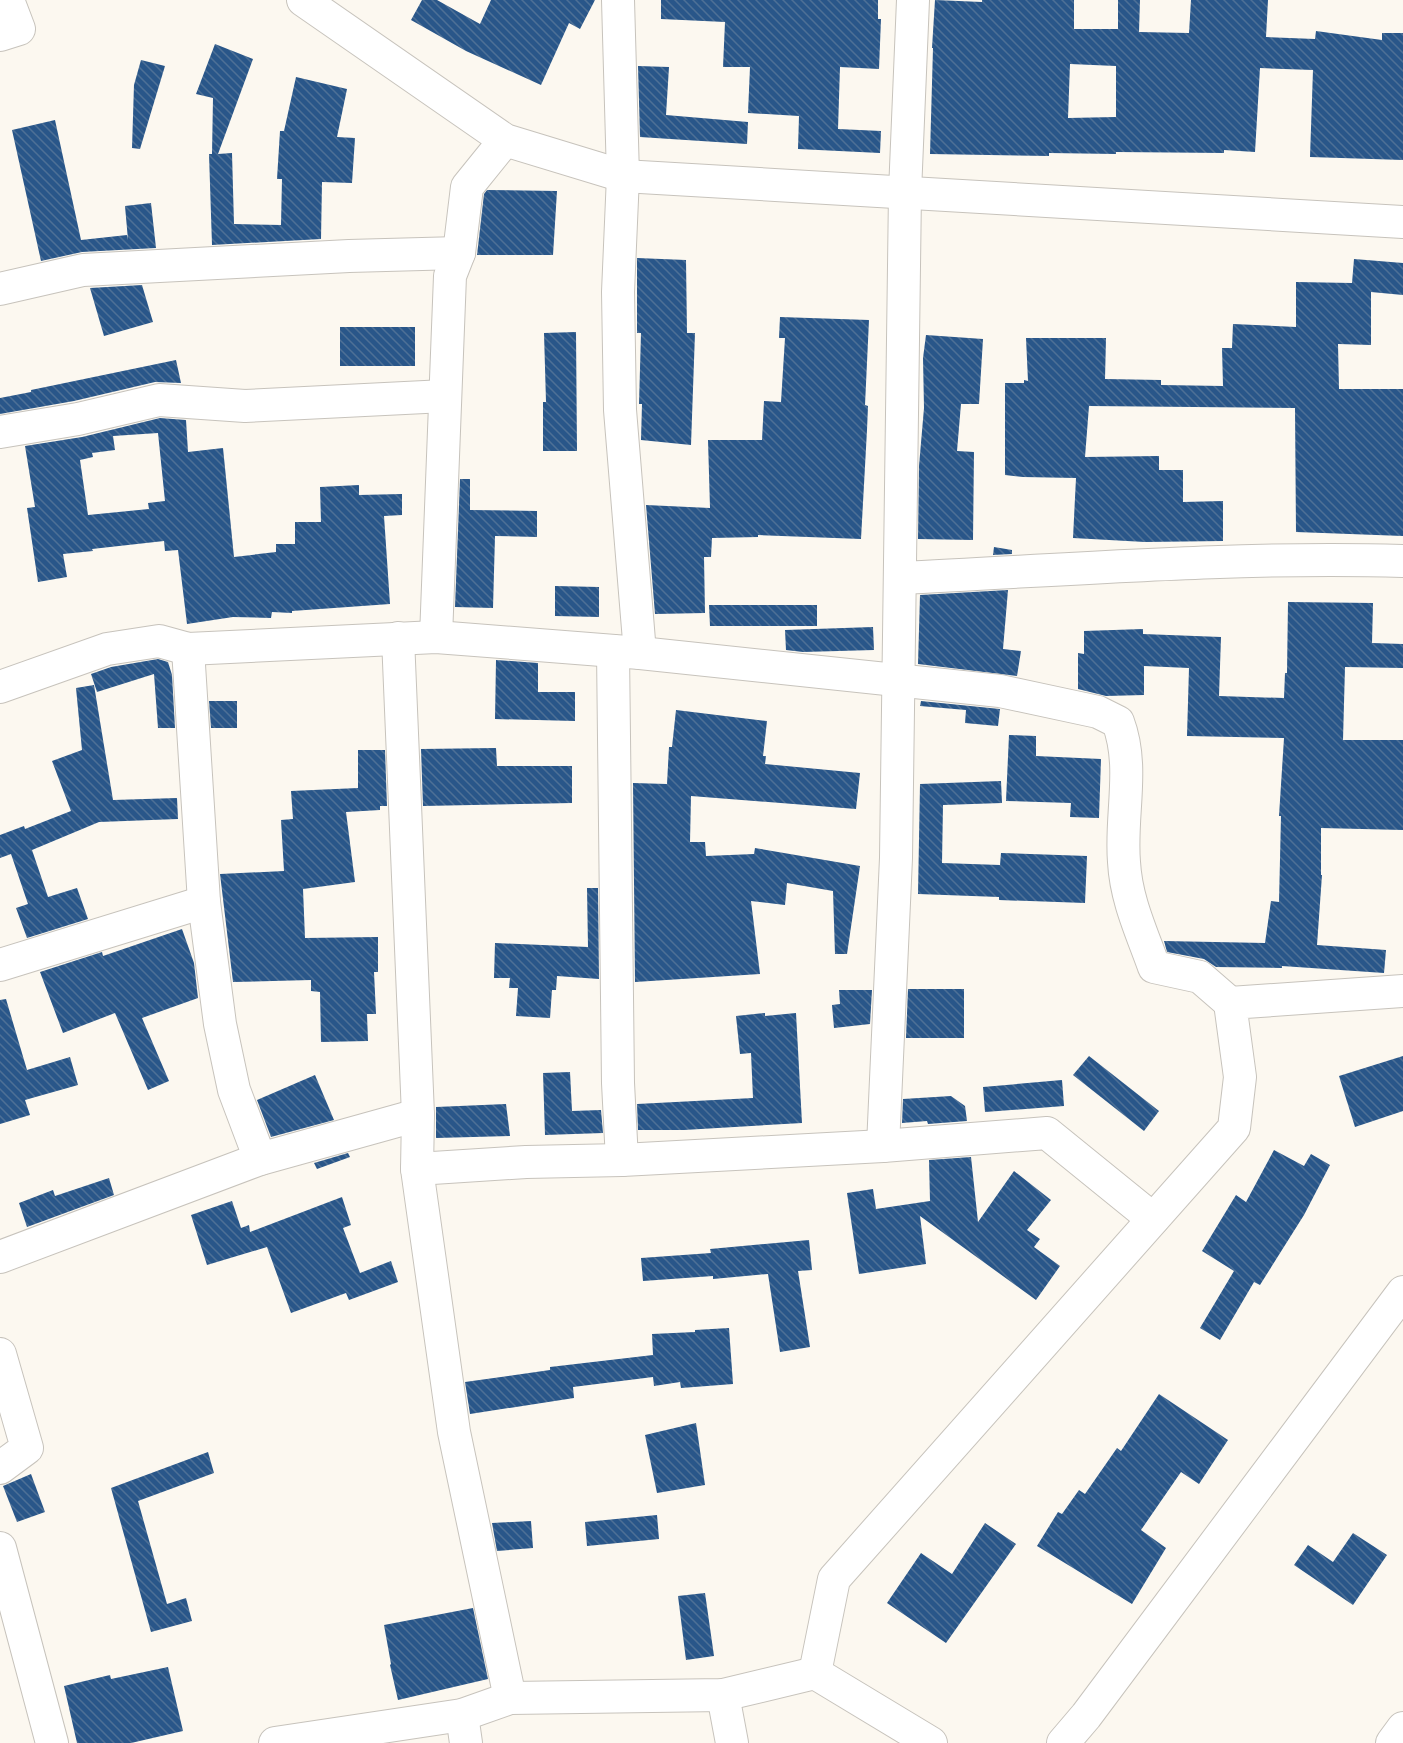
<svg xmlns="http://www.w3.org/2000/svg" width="1403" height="1743" font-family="'DejaVu Sans',sans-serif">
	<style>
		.building { fill: url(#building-back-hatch); fill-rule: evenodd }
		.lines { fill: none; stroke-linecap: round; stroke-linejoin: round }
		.street-casing { stroke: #c7c3bc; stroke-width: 34 }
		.street { stroke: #fff; stroke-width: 32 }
	</style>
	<defs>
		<pattern id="building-back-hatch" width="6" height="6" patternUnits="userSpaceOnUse" patternTransform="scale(1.5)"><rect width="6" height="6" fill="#295689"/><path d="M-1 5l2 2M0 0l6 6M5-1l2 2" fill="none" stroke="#4e7096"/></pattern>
	</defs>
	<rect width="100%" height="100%" fill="#fcf8f0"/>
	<g class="building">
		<path d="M 422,0 L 437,0 L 480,24 L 491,0 L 595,0 L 580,29 L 569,23 L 541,85 L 466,51 L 411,20 Z"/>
		<path d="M 661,0 L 878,0 L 878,19 L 881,19 L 879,69 L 840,67 L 838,129 L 881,131 L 880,153 L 798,149 L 799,116 L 748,113 L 750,67 L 723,67 L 725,22 L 661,19 Z"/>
		<path d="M 935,0 L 982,2 L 982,0 L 1074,0 L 1074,29 L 1118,29 L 1118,0 L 1140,0 L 1139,32 L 1189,33 L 1191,0 L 1268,0 L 1266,37 L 1315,39 L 1316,31 L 1382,40 L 1382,33 L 1403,33 L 1403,160 L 1310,157 L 1313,70 L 1260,68 L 1255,152 L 1224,150 L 1224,153 L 1116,152 L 1116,154 L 1049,153 L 1049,156 L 930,154 L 933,48 L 932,48 ZM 1070,64 L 1116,66 L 1116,117 L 1068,118 Z"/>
		<path d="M 215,44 L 253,59 L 218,154 L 232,153 L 234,224 L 281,225 L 282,179 L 277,179 L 280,131 L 284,131 L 296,77 L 347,89 L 337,137 L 355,138 L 352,183 L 322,182 L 321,239 L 212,245 L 209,154 L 212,154 L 213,98 L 196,94 Z"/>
		<path d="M 141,60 L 165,66 L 140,149 L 132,148 L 134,85 Z"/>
		<path d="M 638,66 L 669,67 L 666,115 L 748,122 L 747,144 L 640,137 Z"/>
		<path d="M 55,120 L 81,240 L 127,235 L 128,240 L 125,206 L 151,203 L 156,248 L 82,252 L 41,261 L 12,130 Z"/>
		<path d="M 487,190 L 557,191 L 553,255 L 477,255 L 484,194 Z"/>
		<path d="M 637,258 L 686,260 L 687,333 L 695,333 L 691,445 L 641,440 L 642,404 L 639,404 L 641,333 L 637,333 Z"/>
		<path d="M 1354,259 L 1403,263 L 1403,295 L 1371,292 L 1371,345 L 1338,344 L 1339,389 L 1403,389 L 1403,536 L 1296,532 L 1295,408 L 1089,406 L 1085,457 L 1159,456 L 1159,470 L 1183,470 L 1183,502 L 1223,501 L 1223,541 L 1145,542 L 1073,538 L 1076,478 L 1023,477 L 1005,475 L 1005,383 L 1024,383 L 1024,380 L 1028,381 L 1026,338 L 1106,338 L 1105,379 L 1161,380 L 1161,385 L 1223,386 L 1222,348 L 1232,348 L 1233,324 L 1296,327 L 1296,282 L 1352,283 Z"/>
		<path d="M 142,285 L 153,322 L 104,336 L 90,288 Z"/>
		<path d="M 780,317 L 869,320 L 865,405 L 868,406 L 867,430 L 861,539 L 758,535 L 758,537 L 712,538 L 711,557 L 704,557 L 705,613 L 655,614 L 646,505 L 710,508 L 708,440 L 762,440 L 764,401 L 781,402 L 785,338 L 779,338 Z"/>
		<rect x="340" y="327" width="75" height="39"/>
		<path d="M 576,332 L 577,451 L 543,451 L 543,402 L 546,402 L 544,333 Z"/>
		<path d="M 926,335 L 983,339 L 979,404 L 961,404 L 957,451 L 974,452 L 973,540 L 918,539 L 919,466 L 924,408 L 923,358 Z"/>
		<path d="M 176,360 L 181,383 L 155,382 L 74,401 L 0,414 L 0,398 L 31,392 L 31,390 Z"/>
		<path d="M 160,418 L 186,420 L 188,452 L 223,448 L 234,557 L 276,552 L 276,544 L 295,544 L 295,522 L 321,522 L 320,487 L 359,485 L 359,495 L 402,494 L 402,515 L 384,516 L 390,604 L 292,611 L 292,613 L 272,612 L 271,618 L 233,617 L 187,624 L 178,550 L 165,551 L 164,541 L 92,549 L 93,551 L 63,554 L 67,577 L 38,582 L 27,508 L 35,507 L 25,446 L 82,437 ZM 158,433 L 165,501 L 148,503 L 149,509 L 88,515 L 80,460 L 93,457 L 92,453 L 115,450 L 113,436 Z"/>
		<path d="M 460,479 L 470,479 L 470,510 L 537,511 L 537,537 L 495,536 L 493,608 L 455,607 Z"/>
		<path d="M 994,547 L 1012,550 L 1012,554 L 993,555 Z"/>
		<path d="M 555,586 L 599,587 L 599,617 L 555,616 Z"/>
		<path d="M 1008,590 L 1003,649 L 1021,651 L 1017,676 L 918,664 L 920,595 Z"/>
		<path d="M 1288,602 L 1373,603 L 1372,643 L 1403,644 L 1403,668 L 1345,667 L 1343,740 L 1403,740 L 1403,830 L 1321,828 L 1321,875 L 1322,875 L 1317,945 L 1386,950 L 1384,973 L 1282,966 L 1282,968 L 1216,967 L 1204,959 L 1167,952 L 1164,941 L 1265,943 L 1271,901 L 1279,902 L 1281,816 L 1279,816 L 1284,738 L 1187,736 L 1189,668 L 1144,666 L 1144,695 L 1106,696 L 1078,689 L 1078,653 L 1084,654 L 1084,631 L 1143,629 L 1143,634 L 1221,637 L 1219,696 L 1284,698 L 1285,673 L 1287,673 Z"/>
		<path d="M 709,605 L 817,605 L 817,626 L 710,626 Z"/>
		<path d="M 873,627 L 874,650 L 803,652 L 786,650 L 785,630 Z"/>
		<path d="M 158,659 L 168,662 L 172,675 L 175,728 L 158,728 L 154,674 L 97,692 L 91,674 L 111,667 Z"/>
		<path d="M 496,660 L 538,663 L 538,692 L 575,692 L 575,721 L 495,719 Z"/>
		<path d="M 94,685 L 113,800 L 177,798 L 178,819 L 99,822 L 32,850 L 48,897 L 77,888 L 88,919 L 27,938 L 16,908 L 28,904 L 11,854 L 0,858 L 0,835 L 24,826 L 25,829 L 71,811 L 52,761 L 82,750 L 76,688 Z"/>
		<path d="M 209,701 L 237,701 L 237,728 L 211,728 Z"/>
		<path d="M 921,701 L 1000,709 L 998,726 L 965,723 L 966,710 L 920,706 Z"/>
		<path d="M 676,710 L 767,721 L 763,756 L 766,756 L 765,764 L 860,773 L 856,809 L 691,796 L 690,842 L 705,842 L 706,856 L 754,854 L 755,848 L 860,866 L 847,954 L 835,954 L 833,891 L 787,883 L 785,905 L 751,901 L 760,974 L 635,982 L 633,783 L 667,784 L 669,747 L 672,747 Z"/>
		<path d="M 1009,735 L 1036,736 L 1036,756 L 1101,759 L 1099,818 L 1070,817 L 1071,803 L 1006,801 Z"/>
		<path d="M 496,748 L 497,766 L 572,766 L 572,803 L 423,806 L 421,749 Z"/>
		<path d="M 358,750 L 385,750 L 387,806 L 380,806 L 380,810 L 346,812 L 355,882 L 303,889 L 305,938 L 378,937 L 378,972 L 374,972 L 376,1014 L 367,1014 L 368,1041 L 321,1042 L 320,992 L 311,991 L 311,980 L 233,982 L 220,874 L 284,871 L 281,820 L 293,819 L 291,791 L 358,788 Z"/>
		<path d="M 1001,781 L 1002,803 L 943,805 L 942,863 L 1000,865 L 1001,853 L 1087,856 L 1085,903 L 999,900 L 999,897 L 918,894 L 920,784 Z"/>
		<path d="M 587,888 L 598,888 L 599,979 L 557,976 L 556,990 L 552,990 L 550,1018 L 516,1016 L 518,988 L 509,988 L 510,978 L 494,978 L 495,943 L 588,947 Z"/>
		<path d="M 182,929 L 194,963 L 198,998 L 142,1018 L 169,1081 L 148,1090 L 115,1013 L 63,1033 L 40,972 L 102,952 L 103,956 Z"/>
		<path d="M 908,989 L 964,989 L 964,1038 L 906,1038 Z"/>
		<path d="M 839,990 L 872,990 L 870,1024 L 834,1028 L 832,1005 L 840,1004 Z"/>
		<path d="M 6,999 L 27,1070 L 70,1057 L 78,1085 L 25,1100 L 30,1115 L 0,1124 L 0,1000 Z"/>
		<path d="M 765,1013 L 765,1016 L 796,1013 L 802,1123 L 684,1130 L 638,1130 L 637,1104 L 753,1098 L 751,1053 L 740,1054 L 736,1016 Z"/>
		<path d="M 1089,1056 L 1159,1111 L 1144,1131 L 1073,1075 Z"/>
		<path d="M 1403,1056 L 1403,1111 L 1355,1127 L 1339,1076 Z"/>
		<path d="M 570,1072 L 572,1111 L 601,1110 L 603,1133 L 545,1135 L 543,1073 Z"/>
		<path d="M 315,1075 L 334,1120 L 271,1137 L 257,1100 Z"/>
		<path d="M 1062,1080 L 1064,1106 L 985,1112 L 983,1087 Z"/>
		<path d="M 951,1096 L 965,1106 L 967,1121 L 928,1124 L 927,1121 L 902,1123 L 903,1099 Z"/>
		<path d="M 506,1104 L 510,1136 L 436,1138 L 436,1107 Z"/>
		<path d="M 1274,1150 L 1304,1166 L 1311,1154 L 1330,1165 L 1304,1215 L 1260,1285 L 1254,1282 L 1220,1340 L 1200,1328 L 1234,1271 L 1202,1251 L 1236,1195 L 1246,1202 Z"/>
		<path d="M 348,1153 L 350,1157 L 317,1169 L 314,1163 Z"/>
		<path d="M 971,1157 L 978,1222 L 1014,1171 L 1051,1200 L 1027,1230 L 1040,1239 L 1034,1247 L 1060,1266 L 1036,1300 L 920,1216 L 926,1264 L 859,1274 L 847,1193 L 873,1189 L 876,1209 L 930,1201 L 929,1160 Z"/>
		<path d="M 109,1178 L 114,1195 L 27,1227 L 19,1203 L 53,1190 L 55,1196 Z"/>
		<path d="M 342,1197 L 351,1225 L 343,1228 L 360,1273 L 391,1261 L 398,1282 L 349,1300 L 346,1293 L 291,1313 L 267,1247 L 207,1265 L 191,1215 L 232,1201 L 241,1228 L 249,1225 L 250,1232 Z"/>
		<path d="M 809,1240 L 812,1270 L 798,1271 L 810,1347 L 780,1352 L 768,1274 L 713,1279 L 713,1276 L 643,1281 L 641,1258 L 711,1253 L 710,1249 Z"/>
		<path d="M 729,1328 L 733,1384 L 681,1388 L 680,1382 L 654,1386 L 653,1377 L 573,1387 L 574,1398 L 470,1414 L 465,1382 L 550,1370 L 550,1367 L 653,1355 L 652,1334 L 695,1332 L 695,1330 Z"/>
		<path d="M 1159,1394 L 1228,1440 L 1199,1484 L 1181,1472 L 1141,1530 L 1166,1548 L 1132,1604 L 1037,1546 L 1058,1512 L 1062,1514 L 1079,1490 L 1085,1494 L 1117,1448 L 1121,1451 Z"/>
		<path d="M 696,1423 L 705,1485 L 657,1493 L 645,1435 Z"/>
		<path d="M 208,1452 L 214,1473 L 138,1501 L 167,1604 L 186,1598 L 192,1621 L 151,1632 L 111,1488 Z"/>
		<path d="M 31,1474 L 45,1512 L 17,1522 L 3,1486 Z"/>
		<path d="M 657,1515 L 659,1539 L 587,1546 L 585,1522 Z"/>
		<path d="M 531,1521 L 533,1548 L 497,1551 L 492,1523 Z"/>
		<path d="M 985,1523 L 1016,1544 L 946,1643 L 887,1603 L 921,1553 L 952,1574 Z"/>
		<path d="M 1353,1533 L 1387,1555 L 1353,1605 L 1294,1565 L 1308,1545 L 1333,1562 Z"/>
		<path d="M 705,1593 L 714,1656 L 686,1660 L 678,1596 Z"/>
		<path d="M 473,1608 L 488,1679 L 398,1700 L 390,1665 L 391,1664 L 384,1625 Z"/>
		<path d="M 168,1667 L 183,1731 L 131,1743 L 77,1743 L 64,1686 L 110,1675 L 111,1679 Z"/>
	</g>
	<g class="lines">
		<g class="street-casing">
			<g id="street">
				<path d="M 303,0 L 505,140 L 623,176 L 1403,222"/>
				<path d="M 618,0 L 623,176 L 618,292 L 620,410 L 640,653"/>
				<path d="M 0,35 L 19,29 L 8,0"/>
				<path d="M 0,289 L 83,270 L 349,256 L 459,253"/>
				<path d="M 0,432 L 78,419 L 159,400 L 245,406 L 445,396"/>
				<path d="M 900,578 C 1067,570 1236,556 1403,561"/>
				<path d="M 436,637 L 450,276 L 459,253 L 467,187 L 505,140"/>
				<path d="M 398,638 L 418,1115 L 417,1169 L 454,1432 L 510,1698"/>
				<path d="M 188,649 L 204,902 L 220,1024 L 234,1090 L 260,1159"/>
				<path d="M 613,651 L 618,1083 L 622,1160"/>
				<path d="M 0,687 L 107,649 L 159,641 L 188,649 L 436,637 L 640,653 L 1000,691 L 1098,712 L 1118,722 C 1135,767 1120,815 1124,862 C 1126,900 1142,933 1154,967 L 1200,977 L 1230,1003"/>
				<path d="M 0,965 L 204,902"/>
				<path d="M 883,1146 L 896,858 L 905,192 L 913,0"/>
				<path d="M 417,1169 L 526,1162 L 622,1160 L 883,1146 L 1047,1133 L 1153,1219"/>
				<path d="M 0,1257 L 260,1159 L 418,1115"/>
				<path d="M 0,1354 L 27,1448 L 0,1468"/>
				<path d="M 0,1548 L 52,1743"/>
				<path d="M 815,1673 L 834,1579 L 1234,1128 L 1240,1077 L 1230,1003 L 1403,991"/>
				<path d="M 723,1695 L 732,1743"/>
				<path d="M 462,1715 L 466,1743"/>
				<path d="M 275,1743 L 462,1715 L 510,1698 L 723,1695 L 815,1673 L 931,1743"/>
				<path d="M 1063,1743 L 1086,1716 L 1403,1292"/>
				<path d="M 1392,1743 L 1403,1728"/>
			</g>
		</g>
		<use href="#street" class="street"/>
	</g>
</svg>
